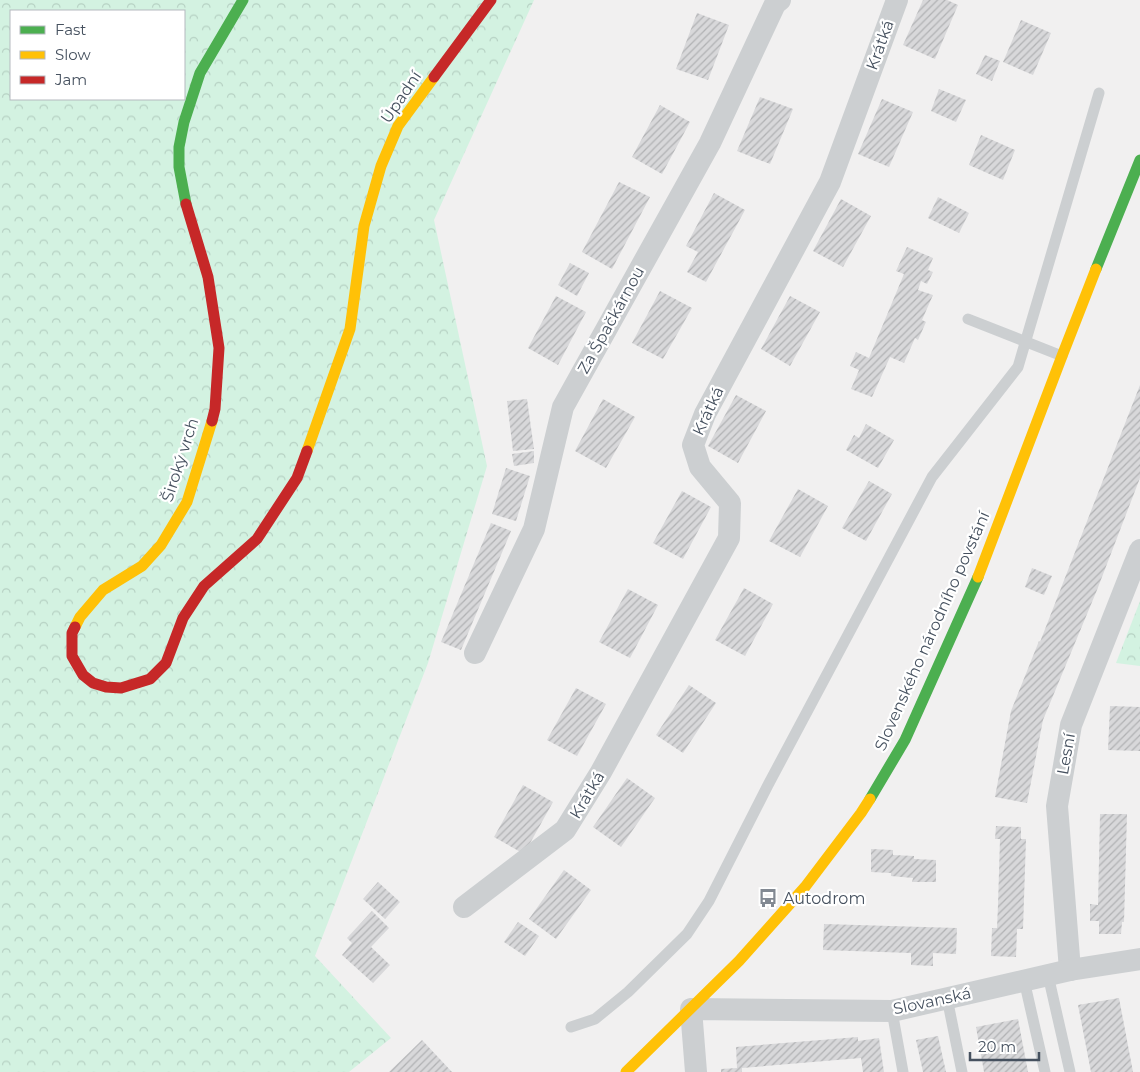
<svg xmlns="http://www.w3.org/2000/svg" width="1140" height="1072" font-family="Montserrat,sans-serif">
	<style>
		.forest { fill: url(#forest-crowns); fill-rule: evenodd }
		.building { fill: url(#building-hatch) }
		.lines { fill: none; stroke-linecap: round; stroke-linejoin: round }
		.lane { stroke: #cccfd1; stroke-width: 11 }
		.street { stroke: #cccfd1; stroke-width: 22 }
		.fast { stroke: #4caf50; stroke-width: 11 }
		.slow { stroke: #ffc107; stroke-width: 11 }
		.jam { stroke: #c62828; stroke-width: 11 }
		.labels { text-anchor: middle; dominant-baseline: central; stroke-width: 4.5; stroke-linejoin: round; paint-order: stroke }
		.street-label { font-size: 16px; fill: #46515f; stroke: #fff }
		.poi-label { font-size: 16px; fill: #46515f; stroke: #fff; text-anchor: start }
	</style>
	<defs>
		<pattern id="forest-crowns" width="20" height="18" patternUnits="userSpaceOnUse" patternTransform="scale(1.25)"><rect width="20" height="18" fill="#d3f2e1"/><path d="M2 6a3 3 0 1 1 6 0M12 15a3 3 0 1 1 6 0" fill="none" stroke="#b6d1c3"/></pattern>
		<pattern id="building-hatch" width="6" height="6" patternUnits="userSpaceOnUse" patternTransform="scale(1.25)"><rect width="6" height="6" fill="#d8d8da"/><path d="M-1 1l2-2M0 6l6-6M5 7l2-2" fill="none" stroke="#b1b2b4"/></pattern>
	</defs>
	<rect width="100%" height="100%" fill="#f1f0f0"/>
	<g class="forest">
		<path d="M 0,0 L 534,0 L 434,220 L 487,466 L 428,663 L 315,956 L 391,1038 L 349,1072 L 0,1072 ZM 11,11 L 184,11 L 184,99 L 11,99 Z"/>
		<path d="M 1140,601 L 1140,666 L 1116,663 Z"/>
	</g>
	<g class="building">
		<path d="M 923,0 L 947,0 L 958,5 L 935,59 L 903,45 Z"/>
		<path d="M 697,13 L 729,25 L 708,80 L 676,69 Z"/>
		<path d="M 1021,20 L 1051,33 L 1033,75 L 1003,62 Z"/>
		<path d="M 985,55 L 1000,61 L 992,81 L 976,74 Z"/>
		<path d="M 939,89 L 966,100 L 956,122 L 931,111 Z"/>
		<path d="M 760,97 L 793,109 L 770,164 L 737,151 Z"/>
		<path d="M 882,99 L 913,112 L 889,167 L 858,154 Z"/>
		<path d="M 660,105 L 690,122 L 662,174 L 632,157 Z"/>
		<path d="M 981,135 L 1015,150 L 1003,180 L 969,165 Z"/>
		<path d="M 619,182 L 650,197 L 612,269 L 582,252 Z"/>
		<path d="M 714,193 L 745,210 L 706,282 L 687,272 L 698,252 L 686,246 Z"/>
		<path d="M 938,197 L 969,213 L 959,233 L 928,218 Z"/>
		<path d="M 841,199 L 871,216 L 843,267 L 813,251 Z"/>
		<path d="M 907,247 L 933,258 L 928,270 L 933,272 L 927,284 L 921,281 L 918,290 L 933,295 L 922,320 L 926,322 L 918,340 L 915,338 L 904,363 L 890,357 L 872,397 L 851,389 L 859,370 L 850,366 L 856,352 L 869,358 L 904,274 L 896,271 Z"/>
		<path d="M 570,263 L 589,273 L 577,296 L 558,285 Z"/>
		<path d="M 660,291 L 692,308 L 663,359 L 632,343 Z"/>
		<path d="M 556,296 L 586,312 L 558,365 L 528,348 Z"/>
		<path d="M 790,296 L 820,312 L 790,366 L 761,349 Z"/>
		<path d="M 1140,385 L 1140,478 L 1097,590 L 1043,720 L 1027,803 L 995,797 L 1011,711 L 1039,641 L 1040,642 Z"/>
		<path d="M 736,395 L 766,411 L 738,463 L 708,446 Z"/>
		<path d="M 527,399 L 534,449 L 513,451 L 507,401 Z"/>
		<path d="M 603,399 L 635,417 L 606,468 L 575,451 Z"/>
		<path d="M 866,424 L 894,440 L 878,468 L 846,450 L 854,435 L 859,438 Z"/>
		<path d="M 534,451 L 534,463 L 514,466 L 512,454 Z"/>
		<path d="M 506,468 L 530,476 L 516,521 L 492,514 Z"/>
		<path d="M 869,481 L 892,494 L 866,541 L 842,528 Z"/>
		<path d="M 798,489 L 828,506 L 800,557 L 769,541 Z"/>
		<path d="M 682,491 L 711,507 L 683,559 L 653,543 Z"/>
		<path d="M 491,523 L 511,531 L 461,650 L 441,642 Z"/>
		<path d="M 1032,568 L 1052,576 L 1044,595 L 1025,587 Z"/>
		<path d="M 744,588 L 773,604 L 745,656 L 715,640 Z"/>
		<path d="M 628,589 L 658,605 L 630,658 L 599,642 Z"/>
		<path d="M 689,685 L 716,703 L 683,753 L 656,735 Z"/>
		<path d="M 576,688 L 606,704 L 577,756 L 547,740 Z"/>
		<path d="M 1110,706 L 1140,707 L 1140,751 L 1108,750 Z"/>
		<path d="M 627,778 L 655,798 L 621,847 L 593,827 Z"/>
		<path d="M 523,785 L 553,802 L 524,854 L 494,837 Z"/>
		<path d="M 1100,814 L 1127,814 L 1124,922 L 1122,922 L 1121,934 L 1099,934 L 1099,921 L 1090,921 L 1090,904 L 1098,905 Z"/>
		<path d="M 996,826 L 1021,827 L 1021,839 L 1026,839 L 1023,929 L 1017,929 L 1016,957 L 991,956 L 992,928 L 997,928 L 998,905 L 1000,839 L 995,839 Z"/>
		<path d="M 871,849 L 893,850 L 893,855 L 914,856 L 914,859 L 936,860 L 936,882 L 912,882 L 913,878 L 891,876 L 891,873 L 871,872 Z"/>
		<path d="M 564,870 L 591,890 L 556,939 L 529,919 Z"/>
		<path d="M 378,882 L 400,902 L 385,919 L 363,899 Z"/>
		<path d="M 372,911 L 389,928 L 371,947 L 390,965 L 373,983 L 342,955 L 352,943 L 347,938 Z"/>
		<path d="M 518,922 L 539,936 L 525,956 L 504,942 Z"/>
		<path d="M 824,924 L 957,928 L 956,954 L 933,953 L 933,966 L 911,965 L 911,953 L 823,950 Z"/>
		<path d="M 1119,998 L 1133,1072 L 1091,1072 L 1078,1005 Z"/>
		<path d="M 1018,1019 L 1028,1072 L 984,1072 L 976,1027 Z"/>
		<path d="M 938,1036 L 946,1072 L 923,1072 L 916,1040 Z"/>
		<path d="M 858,1037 L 858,1041 L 879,1038 L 884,1072 L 863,1072 L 861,1058 L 742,1068 L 742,1072 L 721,1072 L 721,1069 L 737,1068 L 736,1047 Z"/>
		<path d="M 422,1040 L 452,1072 L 389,1072 Z"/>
	</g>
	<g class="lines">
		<g class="lane">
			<path d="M 968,319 L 1062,356"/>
			<path d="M 1048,975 L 1070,1072"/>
			<path d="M 1024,980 L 1045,1072"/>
			<path d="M 947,998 L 962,1072"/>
			<path d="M 892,1011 L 903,1072"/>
			<path d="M 571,1027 L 595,1019 L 628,992 L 687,934 L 709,901 L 768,785 L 932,477 L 1018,367 L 1099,93"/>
		</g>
		<g class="street">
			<path d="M 475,653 L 534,529 L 563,407 L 710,143 L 775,4 L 780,0"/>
			<path d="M 464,907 L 565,830 L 601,772 L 729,538 L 730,503 L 700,467 L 693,445 L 705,414 L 830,182 L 897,0"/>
			<path d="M 1070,970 L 1057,806 L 1071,725 L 1140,550"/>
			<path d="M 696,1072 L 691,1009 L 892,1011 L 1070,970 L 1140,959"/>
		</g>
		<g class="fast">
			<path d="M 186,204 L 179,167 L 179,147 L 184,122 L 200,73 L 243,0"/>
			<path d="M 1096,269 L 1140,160"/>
			<path d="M 870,799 L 905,740 L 978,577"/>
		</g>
		<g class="slow">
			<path d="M 307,451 L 350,329 L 364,226 L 381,166 L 398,126 L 434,77"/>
			<path d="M 978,577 L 1062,356 L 1096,269"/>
			<path d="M 75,627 L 80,617 L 103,590 L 142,566 L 161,545 L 187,502 L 212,421"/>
			<path d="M 626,1072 L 739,961 L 805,887 L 861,813 L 870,799"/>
		</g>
		<g class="jam">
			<path d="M 434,77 L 491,0"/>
			<path d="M 186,204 L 208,277 L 219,348 L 215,409 L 212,421"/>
			<path d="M 75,627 L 72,633 L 72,656 L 83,675 L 93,683 L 106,687 L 121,688 L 150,679 L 166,663 L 183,618 L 204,586 L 257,539 L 297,478 L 307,451"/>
		</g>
	</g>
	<defs>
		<g id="bus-bare" transform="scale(1.5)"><path d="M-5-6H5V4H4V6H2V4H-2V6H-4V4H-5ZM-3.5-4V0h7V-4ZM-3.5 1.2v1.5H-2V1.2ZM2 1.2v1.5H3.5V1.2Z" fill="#828992" stroke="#fff" stroke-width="2.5" paint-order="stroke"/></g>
	</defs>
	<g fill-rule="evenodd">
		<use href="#bus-bare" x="768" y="898"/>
	</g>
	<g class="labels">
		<g class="street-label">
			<text transform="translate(880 45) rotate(-70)">Krátká</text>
			<text transform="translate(401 97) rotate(-56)">Úpadní</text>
			<text transform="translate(611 320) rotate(-61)">Za Špačkárnou</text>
			<text transform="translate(708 411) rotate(-65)">Krátká</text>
			<text transform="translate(180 460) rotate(-72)">Široký vrch</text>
			<text transform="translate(932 631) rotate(-66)">Slovenského národního povstání</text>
			<text transform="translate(1066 754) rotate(-80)">Lesní</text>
			<text transform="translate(587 795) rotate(-59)">Krátká</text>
			<text transform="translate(932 1001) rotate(-12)">Slovanská</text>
		</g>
		<g class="poi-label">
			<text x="783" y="898">Autodrom</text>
		</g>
	</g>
	<rect x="10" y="10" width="175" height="90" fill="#ffffff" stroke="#b5b9bf"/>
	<rect x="20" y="26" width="25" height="8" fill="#4caf50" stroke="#b5b9bf"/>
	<text x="55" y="35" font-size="15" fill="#46515f">Fast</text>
	<rect x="20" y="51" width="25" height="8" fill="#ffc107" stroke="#b5b9bf"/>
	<text x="55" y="60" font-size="15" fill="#46515f">Slow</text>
	<rect x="20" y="76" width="25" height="8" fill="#c62828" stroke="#b5b9bf"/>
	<text x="55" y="85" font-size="15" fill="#46515f">Jam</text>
	<path d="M970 1052v8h69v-8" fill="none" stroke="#46515f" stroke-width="2.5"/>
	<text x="978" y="1052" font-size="15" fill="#46515f" stroke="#ffffff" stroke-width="4" paint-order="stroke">20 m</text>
</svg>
